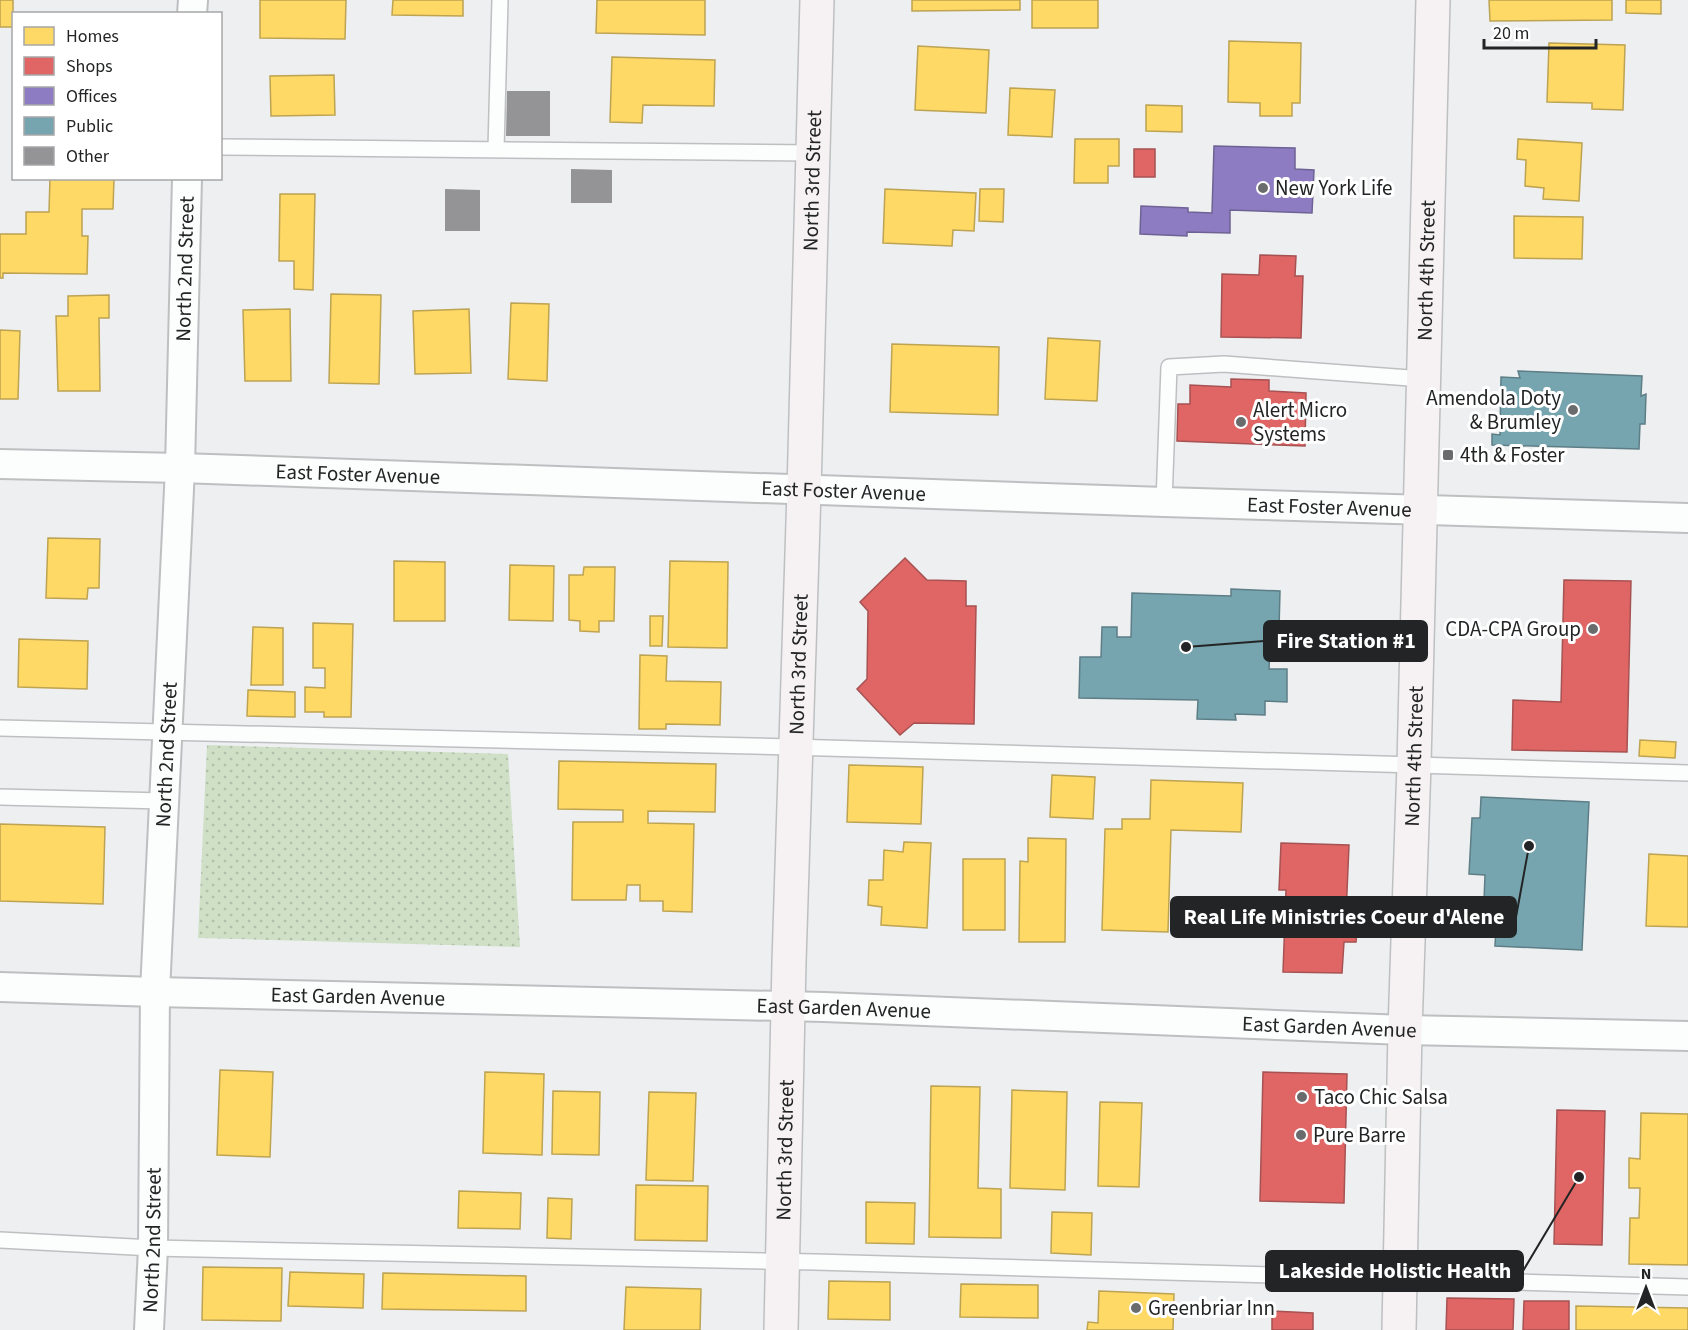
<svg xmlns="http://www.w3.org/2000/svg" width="1688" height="1330" font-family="'Source Sans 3',sans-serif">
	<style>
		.grass { fill: url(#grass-dots) }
		.homes { fill: #ffd966; stroke: #bda352; stroke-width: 1.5 }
		.shops { fill: #e06666; stroke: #a75252; stroke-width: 1.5 }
		.offices { fill: #8e7cc3; stroke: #6e6294; stroke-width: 1.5 }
		.public { fill: #76a5af; stroke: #5d7e86; stroke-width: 1.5 }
		.building { fill: #949496 }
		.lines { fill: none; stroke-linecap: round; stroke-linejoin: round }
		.lane-casing { stroke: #bebfc1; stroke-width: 18 }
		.street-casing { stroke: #bebfc1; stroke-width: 32 }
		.secondary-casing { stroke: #bebfc1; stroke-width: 36 }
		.lane { stroke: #fcfdfd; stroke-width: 15 }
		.street { stroke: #fcfdfd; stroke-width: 28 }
		.secondary { stroke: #f6f2f3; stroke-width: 33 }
		.poi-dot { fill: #6a6b6c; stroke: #fff; stroke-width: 2 }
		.labels { text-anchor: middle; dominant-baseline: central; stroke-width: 6; stroke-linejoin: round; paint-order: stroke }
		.street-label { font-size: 21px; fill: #232425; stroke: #fff }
		.poi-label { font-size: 21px; fill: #232425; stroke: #fff; text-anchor: start }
		.leader { fill: none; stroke: #232425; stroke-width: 2 }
		.callout-dot { fill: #232425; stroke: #fff; stroke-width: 2 }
		.callout { fill: #232425; stroke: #232425; stroke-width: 2 }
		.callout-label { font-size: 22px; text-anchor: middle; font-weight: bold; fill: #fff }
	</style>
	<defs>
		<pattern id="grass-dots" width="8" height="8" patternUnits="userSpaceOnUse" patternTransform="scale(1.5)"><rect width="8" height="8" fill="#cfe0c6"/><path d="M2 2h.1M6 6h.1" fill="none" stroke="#b1c0aa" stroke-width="1.8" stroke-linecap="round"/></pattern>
	</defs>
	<rect width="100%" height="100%" fill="#edeff1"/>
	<path class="grass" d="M 207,745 L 508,754 L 520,947 L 198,938 Z"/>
	<g class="homes">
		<rect x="0" y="0" width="13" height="27"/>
		<path d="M 260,0 L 346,0 L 345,39 L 260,38 Z"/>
		<path d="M 393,0 L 463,0 L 463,16 L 392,15 Z"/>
		<path d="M 597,0 L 705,0 L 705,35 L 596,33 Z"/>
		<path d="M 912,0 L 1020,0 L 1020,10 L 912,11 Z"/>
		<rect x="1032" y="0" width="66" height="28"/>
		<path d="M 1489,0 L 1612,0 L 1612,20 L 1490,21 Z"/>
		<path d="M 1626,0 L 1661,0 L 1661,14 L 1626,13 Z"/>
		<path d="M 1229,41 L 1301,43 L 1300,103 L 1292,103 L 1292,116 L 1260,116 L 1260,103 L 1228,102 Z"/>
		<path d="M 1549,43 L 1625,45 L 1623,110 L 1592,109 L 1592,103 L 1547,102 Z"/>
		<path d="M 918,46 L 989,50 L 986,113 L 915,110 Z"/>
		<path d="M 612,57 L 715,60 L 714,106 L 643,105 L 642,123 L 610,122 Z"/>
		<path d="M 334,75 L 335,115 L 271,116 L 270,76 Z"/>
		<path d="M 1010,88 L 1055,90 L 1052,137 L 1008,135 Z"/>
		<path d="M 1146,105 L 1182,106 L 1182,132 L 1146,131 Z"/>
		<path d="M 1075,139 L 1119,139 L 1119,166 L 1108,166 L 1108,183 L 1074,183 Z"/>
		<path d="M 1518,139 L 1582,143 L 1579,201 L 1543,199 L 1544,188 L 1525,186 L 1526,160 L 1517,159 Z"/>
		<path d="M 50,178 L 114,178 L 113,209 L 82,209 L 82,236 L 88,236 L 87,274 L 3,273 L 3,278 L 0,278 L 0,234 L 26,234 L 26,212 L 49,212 Z"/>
		<path d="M 885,189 L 976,193 L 974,231 L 953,230 L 952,246 L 883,243 Z"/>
		<path d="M 980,189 L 1004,189 L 1003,222 L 979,221 Z"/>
		<path d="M 280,194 L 315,194 L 313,290 L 294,289 L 294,261 L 279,261 Z"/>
		<path d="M 1514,216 L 1583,217 L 1582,259 L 1514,258 Z"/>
		<path d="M 331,294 L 381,295 L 379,384 L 329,383 Z"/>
		<path d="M 109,295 L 109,318 L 99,318 L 100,391 L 58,391 L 56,316 L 68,316 L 68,296 Z"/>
		<path d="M 511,303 L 549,304 L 547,381 L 508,379 Z"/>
		<path d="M 290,309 L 291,381 L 245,381 L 243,310 Z"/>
		<path d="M 469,309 L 471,373 L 415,374 L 413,311 Z"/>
		<path d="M 0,330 L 20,331 L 18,399 L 0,399 Z"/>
		<path d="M 1048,338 L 1100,341 L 1097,401 L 1045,399 Z"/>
		<path d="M 892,344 L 999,347 L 998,415 L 890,412 Z"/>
		<path d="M 48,538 L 100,539 L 99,588 L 88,588 L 87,599 L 46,598 Z"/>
		<path d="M 394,561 L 445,562 L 445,621 L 394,621 Z"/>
		<path d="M 670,561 L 728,562 L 727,648 L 668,647 Z"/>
		<path d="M 510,565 L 554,566 L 553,621 L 509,620 Z"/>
		<path d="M 584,567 L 615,567 L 614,621 L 599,621 L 599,632 L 580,631 L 580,621 L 569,620 L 569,575 L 583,575 Z"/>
		<path d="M 650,616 L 663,616 L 662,646 L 650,646 Z"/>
		<path d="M 313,623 L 353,624 L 351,717 L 324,717 L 324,712 L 305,712 L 305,687 L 325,688 L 325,668 L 313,668 Z"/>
		<path d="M 253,627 L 283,628 L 283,685 L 251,685 Z"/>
		<path d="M 19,639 L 88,641 L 87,689 L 18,687 Z"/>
		<path d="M 640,655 L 667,656 L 666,681 L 721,682 L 720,725 L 666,724 L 666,729 L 639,729 Z"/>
		<path d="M 248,690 L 295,692 L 295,717 L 247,716 Z"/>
		<path d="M 1640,740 L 1676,742 L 1675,758 L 1639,756 Z"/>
		<path d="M 559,761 L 716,764 L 715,812 L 648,811 L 648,823 L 694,824 L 692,912 L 663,911 L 663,901 L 640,901 L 640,885 L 627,885 L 626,900 L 572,900 L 573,822 L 623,822 L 623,810 L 558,809 Z"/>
		<path d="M 849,765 L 923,767 L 921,824 L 847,822 Z"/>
		<path d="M 1052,775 L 1095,777 L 1093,819 L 1050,817 Z"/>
		<path d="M 1151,780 L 1243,783 L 1241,832 L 1171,830 L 1168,932 L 1102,930 L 1105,829 L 1122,829 L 1122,819 L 1150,819 Z"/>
		<path d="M 0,824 L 105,827 L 103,904 L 0,901 Z"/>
		<path d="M 1028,838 L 1066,839 L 1065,942 L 1019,942 L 1020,861 L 1028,862 Z"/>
		<path d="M 904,842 L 931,843 L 927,928 L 881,925 L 882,907 L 868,905 L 869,880 L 883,880 L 884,850 L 903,852 Z"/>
		<path d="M 1649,854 L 1688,856 L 1688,927 L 1646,926 Z"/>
		<rect x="963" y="859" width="42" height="71"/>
		<path d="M 220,1070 L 273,1072 L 270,1157 L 217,1155 Z"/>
		<path d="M 485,1072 L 544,1074 L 542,1155 L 483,1153 Z"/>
		<path d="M 931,1086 L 980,1087 L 978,1188 L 1001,1189 L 1001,1238 L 929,1237 Z"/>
		<path d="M 1012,1090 L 1067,1092 L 1065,1190 L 1010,1188 Z"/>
		<path d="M 553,1091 L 600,1092 L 599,1155 L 552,1154 Z"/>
		<path d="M 649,1092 L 696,1093 L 693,1181 L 646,1180 Z"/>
		<path d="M 1100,1102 L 1142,1103 L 1139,1187 L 1098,1186 Z"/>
		<path d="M 1641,1113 L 1688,1114 L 1688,1265 L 1629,1264 L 1630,1218 L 1639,1218 L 1640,1188 L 1629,1188 L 1629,1158 L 1640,1159 Z"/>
		<path d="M 636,1185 L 708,1186 L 707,1241 L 635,1240 Z"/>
		<path d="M 459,1191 L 521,1193 L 520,1229 L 458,1228 Z"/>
		<path d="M 548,1198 L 572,1199 L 571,1239 L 547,1238 Z"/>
		<path d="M 866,1202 L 915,1203 L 914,1244 L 866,1243 Z"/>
		<path d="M 1052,1212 L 1092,1213 L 1091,1255 L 1051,1253 Z"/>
		<path d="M 203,1267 L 282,1268 L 281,1321 L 202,1320 Z"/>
		<path d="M 290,1272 L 364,1274 L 363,1308 L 288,1306 Z"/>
		<path d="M 383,1273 L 526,1276 L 526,1311 L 382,1309 Z"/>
		<path d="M 829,1281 L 890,1282 L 890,1320 L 828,1319 Z"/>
		<path d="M 961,1284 L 1038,1285 L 1038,1318 L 960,1317 Z"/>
		<path d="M 626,1287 L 701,1289 L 700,1330 L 624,1330 Z"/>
		<path d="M 1099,1291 L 1174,1294 L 1173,1330 L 1087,1330 L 1088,1322 L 1098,1323 Z"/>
		<path d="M 1576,1306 L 1688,1308 L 1688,1330 L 1576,1330 Z"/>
	</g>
	<g class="shops">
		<rect x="1134" y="149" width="21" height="28"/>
		<path d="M 1260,255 L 1296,256 L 1295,276 L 1303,276 L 1301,338 L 1221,337 L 1222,274 L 1259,275 Z"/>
		<path d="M 1231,379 L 1269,380 L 1269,391 L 1306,393 L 1305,446 L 1177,441 L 1178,404 L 1190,404 L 1190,385 L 1231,387 Z"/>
		<path d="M 905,558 L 927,580 L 966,581 L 966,606 L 976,606 L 974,724 L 914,723 L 900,735 L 857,689 L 867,679 L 868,611 L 860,602 Z"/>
		<path d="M 1564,580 L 1631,581 L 1627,752 L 1512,750 L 1513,700 L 1561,702 Z"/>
		<path d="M 1281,843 L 1349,845 L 1346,915 L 1358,915 L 1356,942 L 1344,942 L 1342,973 L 1283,972 L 1286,890 L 1279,890 Z"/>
		<path d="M 1263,1072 L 1347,1074 L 1344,1203 L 1260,1201 Z"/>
		<path d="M 1557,1110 L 1605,1111 L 1602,1245 L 1554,1244 Z"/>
		<path d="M 1447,1298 L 1514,1299 L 1513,1330 L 1446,1330 Z"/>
		<path d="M 1524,1301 L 1569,1301 L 1569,1330 L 1523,1330 Z"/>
		<path d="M 1272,1311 L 1313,1313 L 1313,1330 L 1272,1330 Z"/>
	</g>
	<path class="offices" d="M 1214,146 L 1295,148 L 1295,169 L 1314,170 L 1312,213 L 1230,210 L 1230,233 L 1187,232 L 1187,236 L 1140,234 L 1141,206 L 1188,208 L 1188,212 L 1212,213 Z"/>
	<g class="public">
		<path d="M 1518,371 L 1642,376 L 1641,396 L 1646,394 L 1645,424 L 1640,424 L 1639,449 L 1492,445 L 1492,434 L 1500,435 L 1501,377 L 1520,378 Z"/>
		<path d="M 1231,589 L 1280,591 L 1279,629 L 1271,629 L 1269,669 L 1287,669 L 1287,702 L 1265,701 L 1265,715 L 1235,714 L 1236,720 L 1197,719 L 1198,700 L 1079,698 L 1080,657 L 1101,657 L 1102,627 L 1117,627 L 1117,637 L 1131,637 L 1132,593 L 1231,596 Z"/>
		<path d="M 1481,797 L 1589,802 L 1582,950 L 1495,946 L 1496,927 L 1483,926 L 1485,875 L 1469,874 L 1472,818 L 1480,818 Z"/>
	</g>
	<g class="building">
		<path d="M 507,91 L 550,91 L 550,136 L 506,136 Z"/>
		<path d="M 571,169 L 612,170 L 612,203 L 571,203 Z"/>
		<path d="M 445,189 L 480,190 L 480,231 L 445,231 Z"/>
	</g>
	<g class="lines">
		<g class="lane-casing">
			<g id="lane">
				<path d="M 220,147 L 813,153"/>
				<path d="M 496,149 L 500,0"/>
				<path d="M 1164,502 L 1169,367 L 1224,364 L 1423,379"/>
				<path d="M 0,728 C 563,742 1125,753 1688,773"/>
				<path d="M 0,797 L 164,801"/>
				<path d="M 0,1240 L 153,1248 L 815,1262 L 1688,1287"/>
			</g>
		</g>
		<g class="street-casing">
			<g id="street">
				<path d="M 192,14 L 193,0"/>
				<path id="s1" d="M 0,464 L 180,468 L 1164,502 L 1688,518"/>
				<path id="s2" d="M 0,987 L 155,992 L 824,1007 L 1405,1030 L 1688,1036"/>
				<path id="s3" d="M 149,1330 L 153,1248 L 155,992 L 180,468 L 187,178"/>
			</g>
		</g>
		<g class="secondary-casing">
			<g id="secondary">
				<path id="s4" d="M 781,1330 L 789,962 L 804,491 L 817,0"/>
				<path id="s5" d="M 1399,1330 L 1405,1030 L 1414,764 L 1433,0"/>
			</g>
		</g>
		<use href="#lane" class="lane"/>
		<use href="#street" class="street"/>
		<use href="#secondary" class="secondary"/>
	</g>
	<g class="poi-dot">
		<circle cx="1263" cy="188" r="6"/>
		<circle cx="1573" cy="410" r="6"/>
		<circle cx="1241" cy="422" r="6"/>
		<rect x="1442" y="449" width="12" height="12" rx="3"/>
		<circle cx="1593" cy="629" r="6"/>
		<circle cx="1302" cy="1097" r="6"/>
		<circle cx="1301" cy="1135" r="6"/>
		<circle cx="1136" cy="1308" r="6"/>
	</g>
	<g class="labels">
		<g class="street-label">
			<text stroke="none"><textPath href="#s4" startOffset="1150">North 3rd Street</textPath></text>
			<text stroke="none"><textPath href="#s3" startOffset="1062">North 2nd Street</textPath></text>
			<text stroke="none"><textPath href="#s5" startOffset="1060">North 4th Street</textPath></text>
			<text stroke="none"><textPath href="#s1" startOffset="358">East Foster Avenue</textPath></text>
			<text stroke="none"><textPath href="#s1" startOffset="844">East Foster Avenue</textPath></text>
			<text stroke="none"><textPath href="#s1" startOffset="1330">East Foster Avenue</textPath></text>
			<text stroke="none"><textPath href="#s4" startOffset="666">North 3rd Street</textPath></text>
			<text stroke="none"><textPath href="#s3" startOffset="576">North 2nd Street</textPath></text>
			<text stroke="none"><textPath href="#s5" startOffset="574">North 4th Street</textPath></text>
			<text stroke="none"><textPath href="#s2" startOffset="358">East Garden Avenue</textPath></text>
			<text stroke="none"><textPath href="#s2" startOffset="844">East Garden Avenue</textPath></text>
			<text stroke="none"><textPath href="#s2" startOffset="1330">East Garden Avenue</textPath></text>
			<text stroke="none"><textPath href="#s4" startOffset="180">North 3rd Street</textPath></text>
			<text stroke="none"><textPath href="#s3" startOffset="90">North 2nd Street</textPath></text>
		</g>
		<g class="poi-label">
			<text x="1275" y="188">New York Life</text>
			<text x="1561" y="398" text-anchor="end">Amendola Doty<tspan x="1561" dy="24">&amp; Brumley</tspan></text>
			<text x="1253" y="410">Alert Micro<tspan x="1253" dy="24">Systems</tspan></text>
			<text x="1460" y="455">4th &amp; Foster</text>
			<text x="1581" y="629" text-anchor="end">CDA-CPA Group</text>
			<text x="1314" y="1097">Taco Chic Salsa</text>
			<text x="1313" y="1135">Pure Barre</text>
			<text x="1148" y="1308">Greenbriar Inn</text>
		</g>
	</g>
	<path class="leader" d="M1186 647L1264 641M1529 846L1516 917M1579 1177L1523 1271"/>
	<g class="callout-dot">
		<circle cx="1186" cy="647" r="6"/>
		<circle cx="1529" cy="846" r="6"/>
		<circle cx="1579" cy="1177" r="6"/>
	</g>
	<g class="callout">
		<rect x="1264" y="621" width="163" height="40" rx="6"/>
		<rect x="1171" y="897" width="345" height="40" rx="6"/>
		<rect x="1266" y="1251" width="257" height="40" rx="6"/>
	</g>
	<g class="callout-label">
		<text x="1346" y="648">Fire Station #1</text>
		<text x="1344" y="924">Real Life Ministries Coeur d'Alene</text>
		<text x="1395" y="1278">Lakeside Holistic Health</text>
	</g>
	<rect x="12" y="12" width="210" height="168" fill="#ffffff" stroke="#a7a7a8" stroke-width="1.5"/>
	<rect x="24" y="27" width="30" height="18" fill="#ffd966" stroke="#a7a7a8" stroke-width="1.5"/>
	<text x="66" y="42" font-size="18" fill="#232425">Homes</text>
	<rect x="24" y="57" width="30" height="18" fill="#e06666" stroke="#a7a7a8" stroke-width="1.5"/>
	<text x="66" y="72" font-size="18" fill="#232425">Shops</text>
	<rect x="24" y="87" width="30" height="18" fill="#8e7cc3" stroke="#a7a7a8" stroke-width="1.5"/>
	<text x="66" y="102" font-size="18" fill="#232425">Offices</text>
	<rect x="24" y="117" width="30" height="18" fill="#76a5af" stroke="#a7a7a8" stroke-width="1.5"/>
	<text x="66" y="132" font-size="18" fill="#232425">Public</text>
	<rect x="24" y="147" width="30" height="18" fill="#949496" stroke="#a7a7a8" stroke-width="1.5"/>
	<text x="66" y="162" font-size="18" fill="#232425">Other</text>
	<g transform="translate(1646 1288)" stroke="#ffffff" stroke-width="4.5" paint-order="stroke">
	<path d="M0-4.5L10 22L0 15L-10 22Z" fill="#232425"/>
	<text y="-9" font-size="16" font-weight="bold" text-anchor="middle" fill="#232425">N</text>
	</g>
	<path d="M1484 39v9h112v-9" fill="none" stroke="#232425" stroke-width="3"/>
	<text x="1493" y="39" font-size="18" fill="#232425" stroke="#ffffff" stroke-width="4.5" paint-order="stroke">20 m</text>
</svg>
